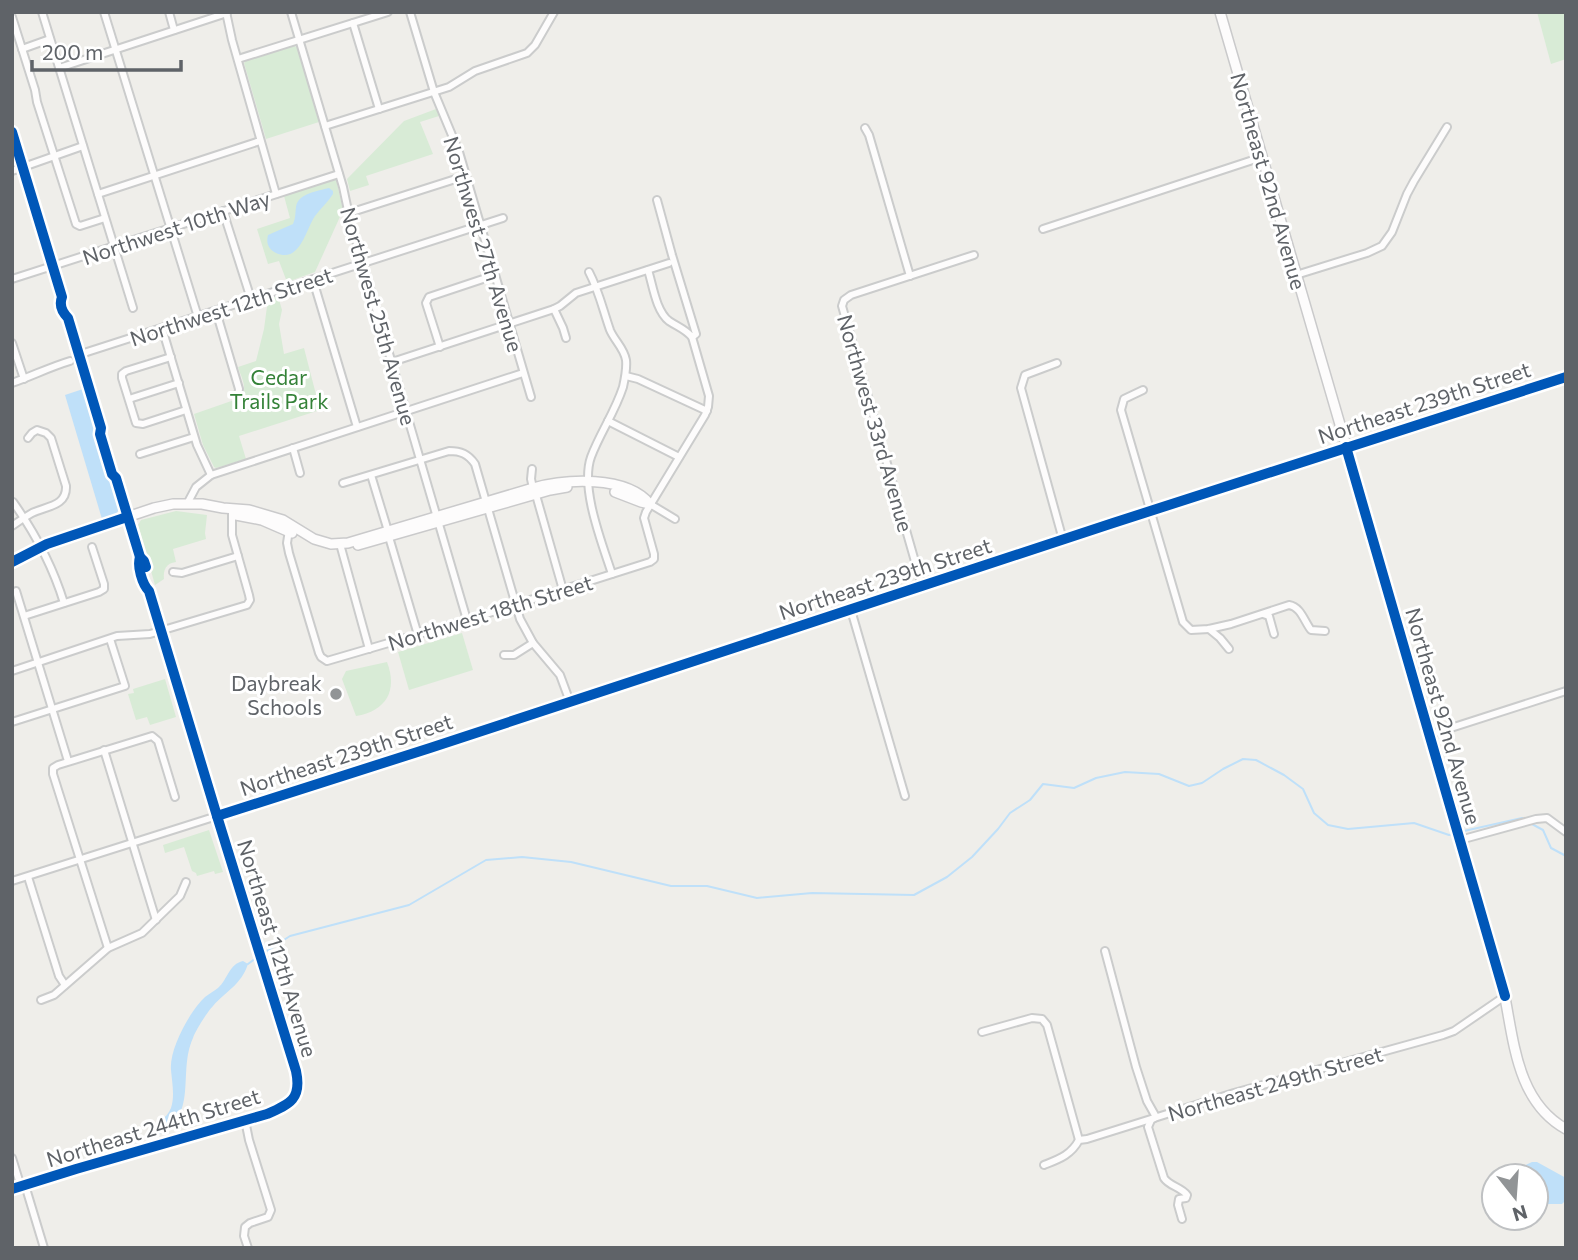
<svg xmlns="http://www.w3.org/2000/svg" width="1578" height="1260" font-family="Commissioner,sans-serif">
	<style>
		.green { fill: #d8ebd6 }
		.water { fill: #bfe0f9 }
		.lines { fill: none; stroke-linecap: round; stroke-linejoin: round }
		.stream { stroke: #bfe0f9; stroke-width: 2 }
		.street-casing { stroke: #cbcccc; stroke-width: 10 }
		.secondary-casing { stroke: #cacacb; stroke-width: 12 }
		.street { stroke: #fdfcfc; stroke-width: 6 }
		.secondary { stroke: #fdfcfc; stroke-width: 9 }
		.cycleway-casing { stroke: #fff; stroke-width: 15 }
		.cycleway { stroke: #0057b8; stroke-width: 10 }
		.poi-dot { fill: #919496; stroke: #fff; stroke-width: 2.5 }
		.labels { text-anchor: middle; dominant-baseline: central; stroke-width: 6; stroke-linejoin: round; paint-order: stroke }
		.street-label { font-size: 21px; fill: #5f6368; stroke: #fff }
		.park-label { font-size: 21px; fill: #348238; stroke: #fff }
		.poi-label { font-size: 21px; fill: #5f6368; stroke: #fff; text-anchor: end }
	</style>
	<rect width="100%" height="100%" fill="#efeeea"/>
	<g class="green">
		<path d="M 1537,12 L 1566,12 L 1566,59 L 1551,64 Z"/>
		<path d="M 294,46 L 297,47 L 319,122 L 266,139 L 244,63 L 246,61 Z"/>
		<path d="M 436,109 L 439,116 L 420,122 L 433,154 L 366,176 L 369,185 L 350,191 L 347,179 L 404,121 Z"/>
		<path d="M 336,179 L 343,210 L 315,272 L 287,282 L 279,261 L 268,264 L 257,229 L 290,218 L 284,196 Z"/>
		<path d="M 278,296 L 282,310 L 279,324 L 284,354 L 304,348 L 320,410 L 239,436 L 246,459 L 216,468 L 214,467 L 203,445 L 194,414 L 240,398 C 249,390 241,377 238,367 L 256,361 L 264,329 L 268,299 Z"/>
		<path d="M 176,511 L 207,515 L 205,533 L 206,539 L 173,549 L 176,562 C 166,563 163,570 164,579 L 155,585 L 138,525 L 141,520 Z"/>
		<path d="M 462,633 L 473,670 L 409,690 L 398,652 Z"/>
		<path d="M 387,662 C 398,691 386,711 356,716 L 342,679 L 346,671 Z"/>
		<path d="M 165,679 L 176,717 L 150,725 L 147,717 L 136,720 L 128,694 L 134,693 L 133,689 Z"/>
		<path d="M 209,830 L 223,872 L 215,874 L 214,871 L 197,876 L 196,873 L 192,871 L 184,847 L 165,853 L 163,845 Z"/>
	</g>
	<g class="water">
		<path d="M 329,188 L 333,191 L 333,194 C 328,202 321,208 315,216 C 306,229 300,264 276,253 C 268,249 266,243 268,235 L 293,224 C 296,217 295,214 296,207 C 298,193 318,191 329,188 Z"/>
		<path d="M 83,389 L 119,509 L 116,515 L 102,519 L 65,395 Z"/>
		<path d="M 243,961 L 248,964 C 241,985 227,990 213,1006 C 208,1011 195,1031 193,1038 C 177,1073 200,1116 156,1136 L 151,1133 C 154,1123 167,1119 171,1108 C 175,1096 172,1082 171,1070 C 169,1049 190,1011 205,997 C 209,994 214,991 218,988 C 228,979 229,964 243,961 Z"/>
		<path d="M 1532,1162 L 1537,1162 L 1566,1178 L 1566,1200 L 1562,1204 L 1547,1204 L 1536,1200 L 1536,1176 L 1494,1176 L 1494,1181 L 1491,1173 L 1495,1170 L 1511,1172 Z"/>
	</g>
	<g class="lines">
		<g class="stream">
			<path d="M 1530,823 L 1543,830 L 1551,848 L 1566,856"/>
			<path d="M 1464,831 L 1522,818 L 1526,820"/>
			<path d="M 264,953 L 290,936 L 409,905 L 486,860 L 522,857 L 571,862 L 671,886 L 707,886 L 757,898 L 812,893 L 914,895 L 947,877 L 972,857 L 998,829 L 1010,813 L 1030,800 L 1043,784 L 1074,788 L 1096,778 L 1125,772 L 1159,774 L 1189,786 L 1202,783 L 1223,769 L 1243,759 L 1256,760 L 1284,775 L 1303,789 L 1314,813 L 1328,825 L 1348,829 L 1414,823 L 1449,835 L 1455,834"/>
			<path d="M 248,964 L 256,958"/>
		</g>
		<g class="street-casing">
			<g id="street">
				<path d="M 42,12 L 133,308"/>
				<path d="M 104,12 L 198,317"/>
				<path d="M 169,12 L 174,30"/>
				<path d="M 226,12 L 232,40 L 276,194"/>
				<path d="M 291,12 L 343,187 L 350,220 L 467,620"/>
				<path d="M 410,12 L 434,92 L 459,152 L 531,397"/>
				<path d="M 12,17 L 35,90 L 37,102 L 76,224 L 80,226 L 105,218"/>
				<path d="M 353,23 L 379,109"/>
				<path d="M 22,49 L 50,39"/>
				<path d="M 238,59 L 388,12"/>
				<path d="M 59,68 L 227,13"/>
				<path d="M 325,126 L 449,87 L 475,71 L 527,53 L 535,45 L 554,12"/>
				<path d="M 865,128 L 869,135 L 910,276"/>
				<path d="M 12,171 L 83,146"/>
				<path d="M 98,194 L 260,141"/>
				<path d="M 657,200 L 672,255 L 696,334 L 692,337"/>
				<path d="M 223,211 L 251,299"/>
				<path d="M 349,213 L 465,176"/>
				<path d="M 1043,229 L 1262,157"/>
				<path d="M 589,272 C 599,291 603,310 610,330 C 614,340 624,348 626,360 C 627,369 625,378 623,387 C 615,412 600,433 591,457 C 580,488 602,543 612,574"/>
				<path d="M 1296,275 L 1367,253 L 1382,246 L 1392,232 L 1407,194 L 1414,181 L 1447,127"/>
				<path d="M 12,279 L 339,174"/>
				<path d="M 313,280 L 357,427"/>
				<path d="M 554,309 L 563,328 L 566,338"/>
				<path d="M 216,311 L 239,389 L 238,397"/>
				<path d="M 162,328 L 197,445 L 211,475"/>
				<path d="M 12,343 L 24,379"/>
				<path d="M 440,347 L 426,303 L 429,297 L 495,275"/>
				<path d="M 80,356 L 87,352 L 503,218"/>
				<path d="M 171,357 L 126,371 L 122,374 L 122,378 L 136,423 L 143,424 L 186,410"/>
				<path d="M 392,362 L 554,309 L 560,306 L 576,293 L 669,263"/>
				<path d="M 1057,363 L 1025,375 L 1021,388 L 1063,540"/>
				<path d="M 626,376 L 638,379 L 707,411"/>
				<path d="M 12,383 C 32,376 50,367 70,361"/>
				<path d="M 1143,390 L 1124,399 L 1121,410 L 1183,622 L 1191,630 L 1209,629 L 1231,624 L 1289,605 C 1301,607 1304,621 1311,630 L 1325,631"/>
				<path d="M 129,399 L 179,383"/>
				<path d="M 608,421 L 679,457"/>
				<path d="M 293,448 L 300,473"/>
				<path d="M 140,454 L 194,437"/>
				<path d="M 532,469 L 531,479 L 533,488"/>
				<path d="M 371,475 L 388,531"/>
				<path d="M 343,483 L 449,451 C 461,451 468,454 475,464 L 520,619 L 533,643 L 560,675 L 570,702"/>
				<path d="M 536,495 L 563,590"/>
				<path d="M 13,502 C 35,533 53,567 64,603"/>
				<path d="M 187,504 L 196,487 L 211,475 L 523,373"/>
				<path d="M 650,504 L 675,519"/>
				<path d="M 12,526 C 19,521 25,517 32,513 C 47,506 67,506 66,486 L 51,438 L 46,433 L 37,430 L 32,433 L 28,438"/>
				<path d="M 289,530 L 287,543 L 289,553 L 319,653 L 321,657 L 327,661 L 467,620 L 650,562 L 654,559 L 654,554 L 644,518 L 646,512 L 705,415 L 708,407 L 709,396 L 692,337 C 685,329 678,327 669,321 C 656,311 653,286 648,270"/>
				<path d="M 389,537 L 418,635"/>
				<path d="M 340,544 L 369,649"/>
				<path d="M 173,572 L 182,573 L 238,556"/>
				<path d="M 922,586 L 842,306 L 844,300 L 851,295 L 974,255"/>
				<path d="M 16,591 L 68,761"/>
				<path d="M 851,610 L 905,796"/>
				<path d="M 1263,614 L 1269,616 L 1274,634"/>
				<path d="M 24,616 L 99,592 L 104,589 L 104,584 L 92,547"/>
				<path d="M 1209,629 L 1220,638 L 1229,649"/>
				<path d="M 504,655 L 514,655 L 533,643"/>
				<path d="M 12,671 L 117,636 L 150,634 L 247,605 L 250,600 L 249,595 L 232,535 L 232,509"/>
				<path d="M 12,722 L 125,686 L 110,639"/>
				<path d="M 1429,735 L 1566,691"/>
				<path d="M 104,750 L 156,920"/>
				<path d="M 1460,840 L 1536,819 L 1547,818 L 1566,832"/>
				<path d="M 28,877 L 59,976 L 65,985"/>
				<path d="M 12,881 L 217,816"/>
				<path d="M 108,948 L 53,774 L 53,768 L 58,765 L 152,736 L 158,741 L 175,797"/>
				<path d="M 1105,951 L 1136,1067 L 1147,1101 L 1156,1117 L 1151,1120 L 1148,1127 L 1164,1178 C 1169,1186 1181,1187 1187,1195 L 1186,1198 L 1179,1199 L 1178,1205 L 1182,1219"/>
				<path d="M 41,1000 L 54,995 L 108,948 L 142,933 L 180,896 L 186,882"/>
				<path d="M 982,1032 L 1032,1018 L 1042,1019 L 1047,1025 L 1079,1140"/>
				<path d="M 245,1120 L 249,1140 L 271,1210 L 268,1217 L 250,1223 L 245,1227 L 244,1236 L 248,1248"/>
				<path d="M 12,1158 L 21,1187"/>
				<path d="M 1044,1165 C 1059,1159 1071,1155 1079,1140 L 1087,1139 L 1234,1093 L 1443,1035 L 1454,1031 L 1505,996"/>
				<path d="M 25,1185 L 44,1248"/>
			</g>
		</g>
		<g class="secondary-casing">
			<g id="secondary">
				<path d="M 1220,12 L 1499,971 C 1514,1024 1510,1098 1566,1129"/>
				<path d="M 12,132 L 62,297 C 59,305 62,312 68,318 L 101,428 L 100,434 L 112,474 L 116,478 L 140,557 L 142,559"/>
				<path d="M 615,492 L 641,502 L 650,504"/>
				<path d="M 236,515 L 262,520 L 292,533"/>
				<path d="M 358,545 L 550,490 L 567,487"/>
				<path d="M 12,562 L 47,544 L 154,508 L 173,504 L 202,504 L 223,508 L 249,510 L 283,520 L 314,539 L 331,544 L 348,543 L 533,488 C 566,479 626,475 650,504"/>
				<path d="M 217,816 L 430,748 L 1113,523 L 1566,377"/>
				<path d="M 12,1189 L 76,1169 L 267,1114 C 290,1104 302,1099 296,1071 L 217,816 L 149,591 C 142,584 137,566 140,557"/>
			</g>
		</g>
		<use href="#street" class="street"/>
		<use href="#secondary" class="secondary"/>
		<g class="cycleway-casing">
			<g id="cycleway">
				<path d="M 12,132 L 62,297 C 59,305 62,312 68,318 L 101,428 L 100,434 L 112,474 L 116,478 L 140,557 L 144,561 L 146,567"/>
				<path d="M 1346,447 L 1505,996"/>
				<path d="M 12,562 L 47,544 L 127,517"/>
				<path d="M 217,816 L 430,748 L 1113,523 L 1566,377"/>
				<path d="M 12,1189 L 76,1169 L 267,1114 C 290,1104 302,1099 296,1071 L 217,816 L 149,591 C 142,584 137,566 140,557"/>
			</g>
		</g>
		<use href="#cycleway" class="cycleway"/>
	</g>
	<circle class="poi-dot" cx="336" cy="694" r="7"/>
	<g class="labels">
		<g class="street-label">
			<text transform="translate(1269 181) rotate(74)">Northeast 92nd Avenue</text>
			<text transform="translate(176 227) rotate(-18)">Northwest 10th Way</text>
			<text transform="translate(484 244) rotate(73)">Northwest 27th Avenue</text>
			<text transform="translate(231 306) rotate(-18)">Northwest 12th Street</text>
			<text transform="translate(379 316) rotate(74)">Northwest 25th Avenue</text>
			<text transform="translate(1424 402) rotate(-18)">Northeast 239th Street</text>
			<text transform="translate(876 423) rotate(74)">Northwest 33rd Avenue</text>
			<text transform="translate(885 578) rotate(-18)">Northeast 239th Street</text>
			<text transform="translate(490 612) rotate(-17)">Northwest 18th Street</text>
			<text transform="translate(1444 716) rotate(74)">Northeast 92nd Avenue</text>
			<text transform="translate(346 754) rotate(-18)">Northeast 239th Street</text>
			<text transform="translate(278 948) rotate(73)">Northeast 112th Avenue</text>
			<text transform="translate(1275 1083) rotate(-16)">Northeast 249th Street</text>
			<text transform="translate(153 1127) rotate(-17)">Northeast 244th Street</text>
		</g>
		<g class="park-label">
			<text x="279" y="376">Cedar<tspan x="279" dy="24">Trails Park</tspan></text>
		</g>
		<g class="poi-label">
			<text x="322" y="682">Daybreak<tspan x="322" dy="24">Schools</tspan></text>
		</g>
	</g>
	<rect width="1578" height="1260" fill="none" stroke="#5f6368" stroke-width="28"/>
	<g transform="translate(1515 1197) rotate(163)"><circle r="33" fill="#ffffff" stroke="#bfc1c3" stroke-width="2"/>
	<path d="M0-5L12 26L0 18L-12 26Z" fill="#919496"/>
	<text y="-10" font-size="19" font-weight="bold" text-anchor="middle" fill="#5f6368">N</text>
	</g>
	<path d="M32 60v10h149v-10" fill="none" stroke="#5f6368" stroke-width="3.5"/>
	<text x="42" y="60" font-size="21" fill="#5f6368" stroke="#ffffff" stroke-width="5" paint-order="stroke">200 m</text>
</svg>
